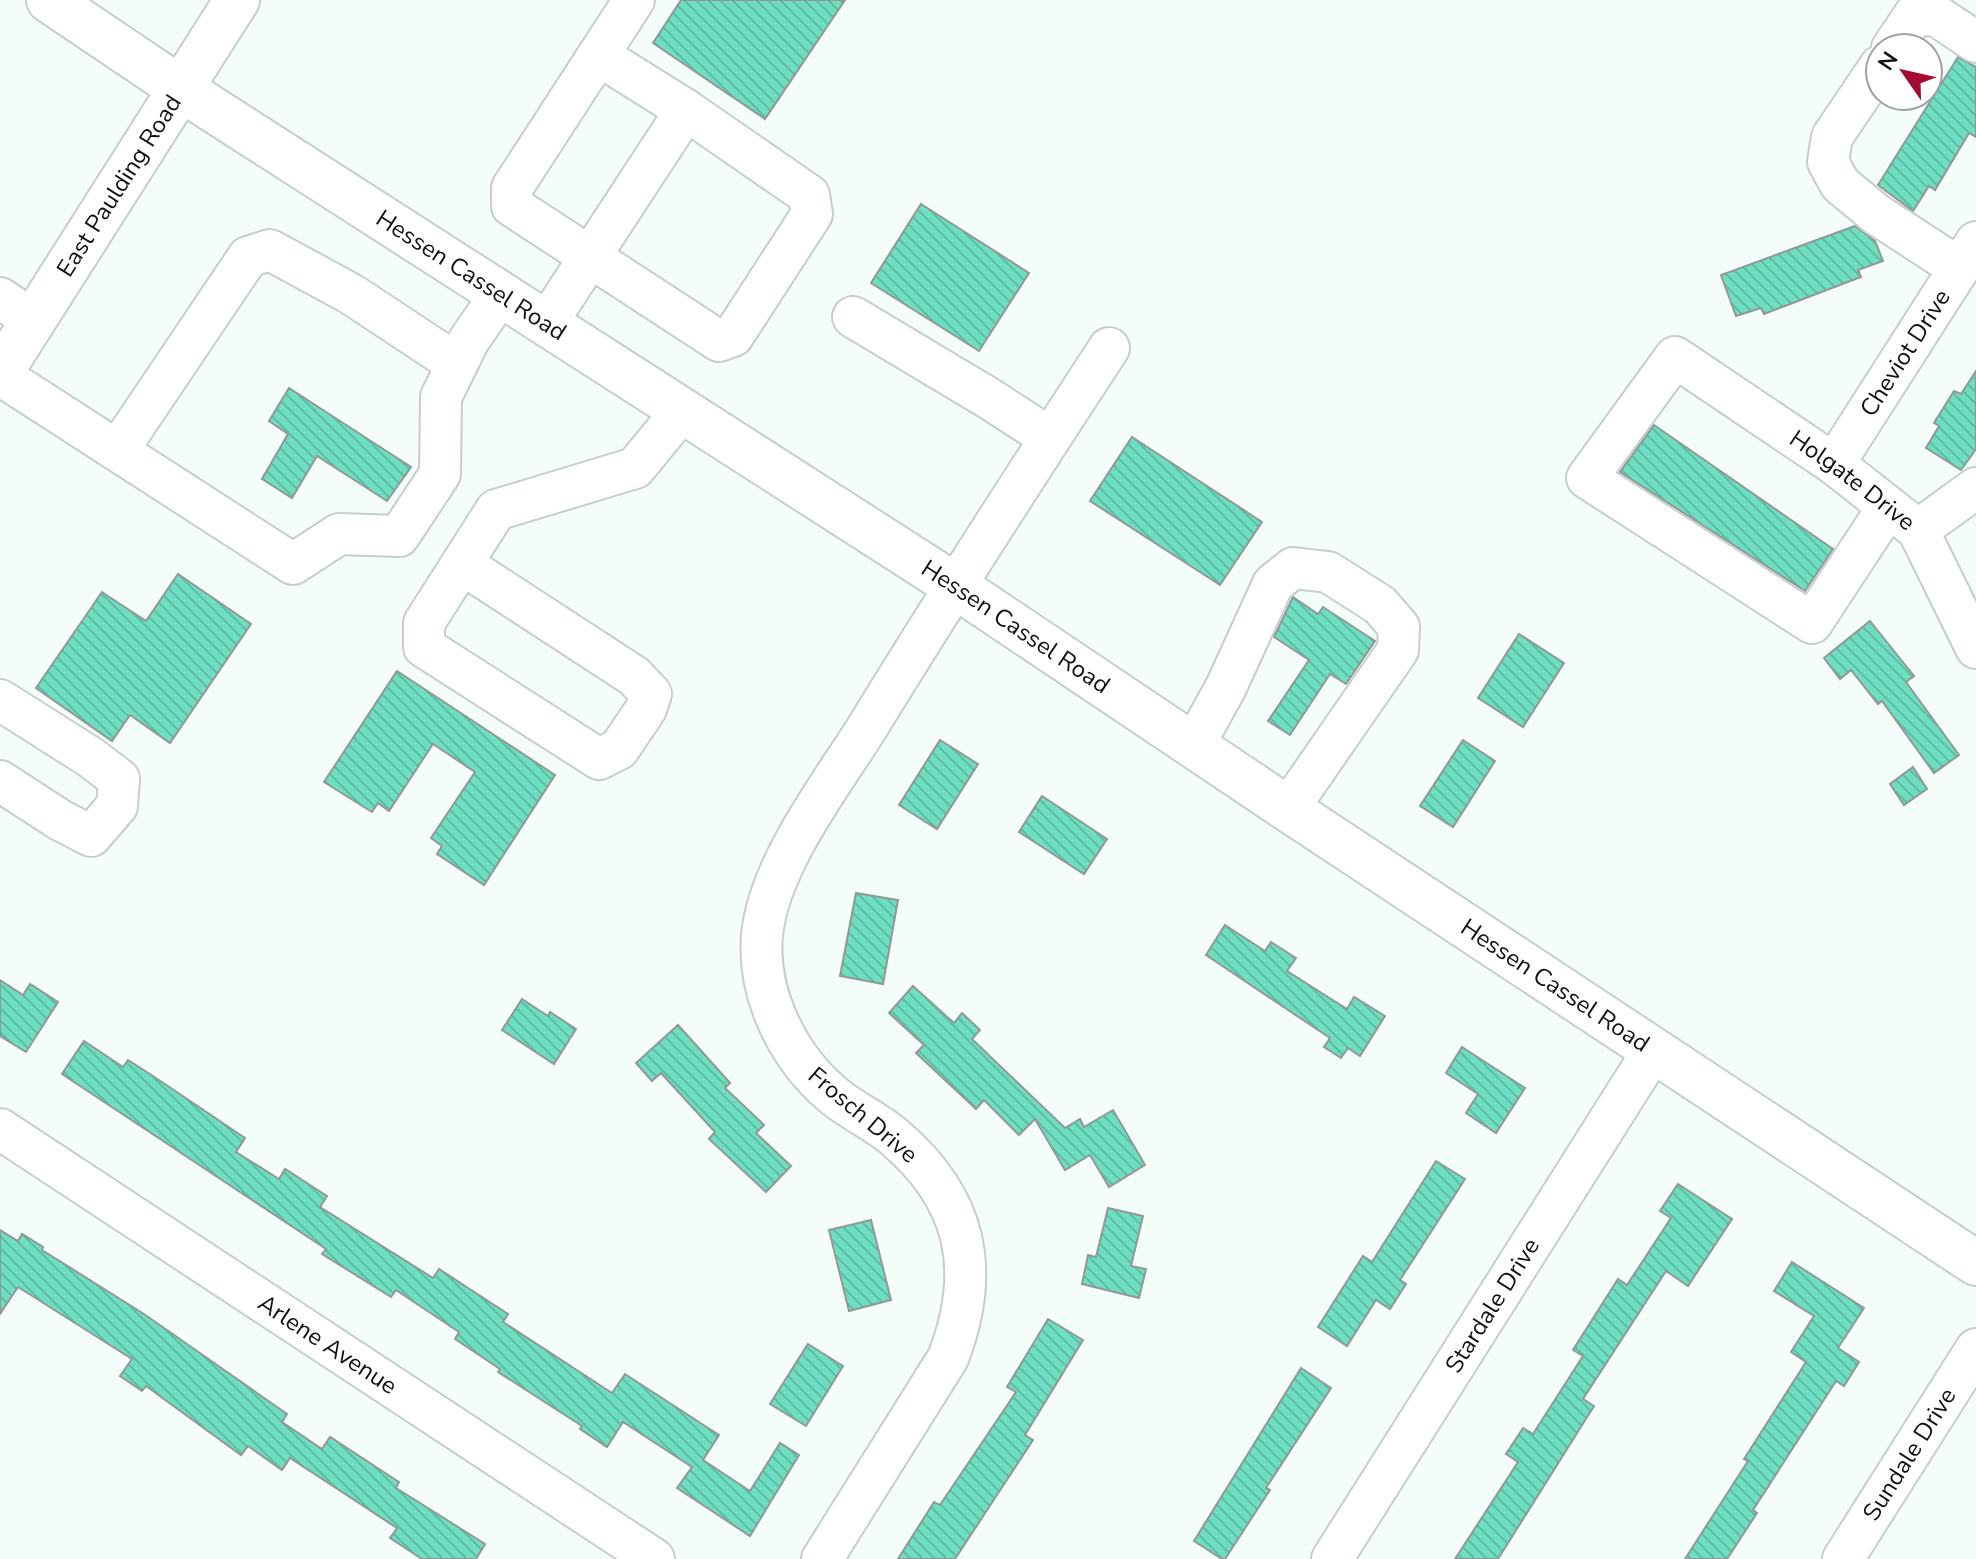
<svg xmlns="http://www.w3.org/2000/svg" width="1976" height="1559" font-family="'Nunito Sans',sans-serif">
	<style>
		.building { fill: url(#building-back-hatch); stroke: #919896; stroke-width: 2 }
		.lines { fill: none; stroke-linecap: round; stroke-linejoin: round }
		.minor-casing { stroke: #c6cecb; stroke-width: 44 }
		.major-casing { stroke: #c6cecb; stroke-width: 48 }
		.minor { stroke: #fff; stroke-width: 40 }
		.major { stroke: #fff; stroke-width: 44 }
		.labels { text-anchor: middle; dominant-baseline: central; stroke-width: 6; stroke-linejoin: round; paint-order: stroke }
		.street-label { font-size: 24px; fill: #0f1211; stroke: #fff }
	</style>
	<defs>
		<pattern id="building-back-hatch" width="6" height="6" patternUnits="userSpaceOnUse" patternTransform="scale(2)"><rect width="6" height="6" fill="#6edec1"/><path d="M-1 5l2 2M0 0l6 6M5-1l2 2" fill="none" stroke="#5ebda5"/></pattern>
	</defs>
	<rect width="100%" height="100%" fill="#f5fdfb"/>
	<g class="building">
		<path d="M 681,0 L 845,0 L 765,119 L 653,43 Z"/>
		<path d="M 1958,57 L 1976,67 L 1976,137 L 1969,133 L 1935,190 L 1929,186 L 1913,211 L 1878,185 Z"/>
		<path d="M 921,204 L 1029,273 L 979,351 L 871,283 Z"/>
		<path d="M 1855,226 L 1875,241 L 1883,261 L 1858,270 L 1861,277 L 1764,314 L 1761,308 L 1736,316 L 1721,275 Z"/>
		<path d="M 1976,371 L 1976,449 L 1961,470 L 1926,448 L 1939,426 L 1934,423 L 1954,391 L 1961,394 Z"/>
		<path d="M 289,388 L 411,467 L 387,501 L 317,456 L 292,498 L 262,479 L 288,434 L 269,421 Z"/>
		<path d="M 1654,425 L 1833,549 L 1805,591 L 1620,472 Z"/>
		<path d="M 1132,437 L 1262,522 L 1220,585 L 1090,501 Z"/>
		<path d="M 178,574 L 251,624 L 170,743 L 130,715 L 112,741 L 36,688 L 102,592 L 146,621 Z"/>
		<path d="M 1293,597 L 1318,614 L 1323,607 L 1375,641 L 1346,684 L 1330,674 L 1290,735 L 1268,721 L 1309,660 L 1274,637 Z"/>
		<path d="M 1870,621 L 1914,676 L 1906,682 L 1959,755 L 1934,773 L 1882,701 L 1878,704 L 1851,670 L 1840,679 L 1824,658 Z"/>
		<path d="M 1519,634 L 1564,663 L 1523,727 L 1478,698 Z"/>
		<path d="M 397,671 L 555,775 L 484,885 L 437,854 L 442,846 L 431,838 L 475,772 L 433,744 L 389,811 L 378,803 L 372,812 L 324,782 Z"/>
		<path d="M 940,740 L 978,764 L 937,829 L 899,805 Z"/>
		<path d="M 1463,740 L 1495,761 L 1453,827 L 1420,806 Z"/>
		<path d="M 1913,767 L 1927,789 L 1904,805 L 1890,784 Z"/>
		<path d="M 1042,796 L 1107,839 L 1084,874 L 1019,832 Z"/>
		<path d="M 856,893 L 898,900 L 883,984 L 840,976 Z"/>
		<path d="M 1225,925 L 1265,951 L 1271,942 L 1296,958 L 1287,971 L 1347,1009 L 1354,997 L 1385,1016 L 1360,1056 L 1348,1048 L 1341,1058 L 1324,1047 L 1330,1038 L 1206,955 Z"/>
		<path d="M 0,980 L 23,995 L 30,984 L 58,1002 L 26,1052 L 0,1036 Z"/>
		<path d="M 913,986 L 954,1023 L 962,1013 L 980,1030 L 972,1039 L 1065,1128 L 1080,1119 L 1084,1127 L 1113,1110 L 1145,1165 L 1109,1187 L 1090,1155 L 1065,1170 L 1035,1119 L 1019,1135 L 984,1100 L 976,1109 L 916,1053 L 924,1045 L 889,1013 Z"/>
		<path d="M 522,999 L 548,1016 L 550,1012 L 576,1029 L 554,1064 L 502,1030 Z"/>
		<path d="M 678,1025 L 730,1083 L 725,1088 L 764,1125 L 756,1133 L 791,1166 L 766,1192 L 709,1139 L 715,1132 L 661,1073 L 652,1081 L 636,1063 Z"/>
		<path d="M 84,1041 L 123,1067 L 128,1060 L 153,1076 L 245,1138 L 236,1152 L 279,1179 L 285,1169 L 327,1196 L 320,1207 L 433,1278 L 439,1269 L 508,1314 L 503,1322 L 612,1393 L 625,1374 L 719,1435 L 703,1460 L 750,1491 L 780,1443 L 799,1455 L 750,1536 L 677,1488 L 692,1467 L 623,1422 L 607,1447 L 580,1429 L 582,1426 L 498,1372 L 500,1369 L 455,1339 L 459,1332 L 396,1290 L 391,1297 L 322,1254 L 326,1249 L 62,1074 Z"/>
		<path d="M 1462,1047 L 1525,1088 L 1496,1133 L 1466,1113 L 1478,1094 L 1446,1073 Z"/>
		<path d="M 1436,1161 L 1465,1179 L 1400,1280 L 1406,1284 L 1390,1309 L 1376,1300 L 1347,1346 L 1318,1327 L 1363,1256 L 1372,1262 Z"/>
		<path d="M 1678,1184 L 1732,1219 L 1688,1286 L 1666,1271 L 1583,1399 L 1594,1406 L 1498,1559 L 1455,1559 L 1518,1462 L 1506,1454 L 1523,1428 L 1533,1434 L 1583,1356 L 1573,1350 L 1618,1279 L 1627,1285 L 1671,1218 L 1660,1211 Z"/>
		<path d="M 1108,1208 L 1143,1216 L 1131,1266 L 1146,1269 L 1139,1298 L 1082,1284 L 1088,1255 L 1096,1257 Z"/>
		<path d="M 871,1220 L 891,1300 L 849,1311 L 829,1230 Z"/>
		<path d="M 0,1230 L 18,1241 L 22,1234 L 43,1247 L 42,1250 L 144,1314 L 287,1414 L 282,1422 L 322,1449 L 330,1437 L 399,1482 L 396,1488 L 485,1544 L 476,1559 L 422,1559 L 390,1538 L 397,1528 L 290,1458 L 282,1470 L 248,1446 L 241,1455 L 146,1386 L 142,1391 L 120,1376 L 132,1359 L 18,1287 L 0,1314 Z"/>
		<path d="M 1792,1262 L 1864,1308 L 1838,1348 L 1859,1362 L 1844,1386 L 1836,1381 L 1753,1510 L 1757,1513 L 1727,1559 L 1685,1559 L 1748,1461 L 1744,1459 L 1806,1362 L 1791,1352 L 1814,1316 L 1774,1291 Z"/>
		<path d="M 1048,1319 L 1083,1340 L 1025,1435 L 1033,1440 L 955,1559 L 898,1559 L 934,1502 L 940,1505 L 1016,1392 L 1007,1387 Z"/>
		<path d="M 808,1344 L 843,1366 L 806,1426 L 770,1404 Z"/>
		<path d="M 1301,1368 L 1331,1388 L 1266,1488 L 1270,1490 L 1225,1559 L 1222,1559 L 1194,1541 Z"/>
	</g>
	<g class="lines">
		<g class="minor-casing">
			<g id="minor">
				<path d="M 1892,48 L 1915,14 L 1937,16 L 1976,42"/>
				<path d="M 598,55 L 686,110 L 809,195 L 812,214 L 733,336 L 719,341 L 512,206 L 512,188 L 634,0"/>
				<path d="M 1880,66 L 1832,137 L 1828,162 L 1840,184 L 1876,214 L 1959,268"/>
				<path d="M 0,298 L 32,320"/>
				<path d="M 853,317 L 990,399 L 1050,438"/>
				<path d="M 546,324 L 686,110"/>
				<path d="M 0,375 L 293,564 L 339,534 L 399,536 L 440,474 L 441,397 L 469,340 L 501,294"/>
				<path d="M 118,450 L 248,257 L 270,250 L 351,294 L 457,364"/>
				<path id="s1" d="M 1834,464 L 1976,242"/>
				<path id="s2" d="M 1888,507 L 1812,623 L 1587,478 L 1675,357 L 1834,464 L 1918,530 L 1976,648"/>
				<path d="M 1918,530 L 1976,488"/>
				<path d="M 462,564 L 634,676 L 651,694 L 646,709 L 619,749 L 599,759 L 424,647 L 424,623 L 496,510 L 635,468 L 682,411"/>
				<path d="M 0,700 L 90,757 L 119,779 L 117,806 L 91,836 L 60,820 L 0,781"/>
				<path d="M 1194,745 L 1226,687 L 1273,584 L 1293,568 L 1328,572 L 1380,605 L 1399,627 L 1398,650 L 1288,809"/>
				<path id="s3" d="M 0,1129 L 654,1559"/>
				<path d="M 822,1559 L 948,1358 C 982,1270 967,1198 893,1136 C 875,1121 852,1111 833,1095 C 788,1057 757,995 762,935 C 769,866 828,789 865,731 C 944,602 1026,475 1109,348"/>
				<path id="s4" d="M 1332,1559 L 1653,1051"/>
				<path id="s5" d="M 1843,1559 L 1976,1349"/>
			</g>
		</g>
		<g class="major-casing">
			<g id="major">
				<path id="s6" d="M 49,0 L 181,89 L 954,585 L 1288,809 L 1976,1263"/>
				<path id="s7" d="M 0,373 L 237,0"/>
			</g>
		</g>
		<use href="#minor" class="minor"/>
		<use href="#major" class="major"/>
	</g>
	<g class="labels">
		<g class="street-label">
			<text stroke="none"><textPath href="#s7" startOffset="222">East Paulding Road</textPath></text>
			<text stroke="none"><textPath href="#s6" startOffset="504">Hessen Cassel Road</textPath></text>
			<text stroke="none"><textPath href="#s1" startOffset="132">Cheviot Drive</textPath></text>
			<text stroke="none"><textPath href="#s2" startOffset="772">Holgate Drive</textPath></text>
			<text stroke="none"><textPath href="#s6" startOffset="1152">Hessen Cassel Road</textPath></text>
			<text stroke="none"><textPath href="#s6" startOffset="1800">Hessen Cassel Road</textPath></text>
			<text transform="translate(863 1115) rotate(40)">Frosch Drive</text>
			<text stroke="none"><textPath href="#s4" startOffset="300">Stardale Drive</textPath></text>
			<text stroke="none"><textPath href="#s3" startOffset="392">Arlene Avenue</textPath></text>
			<text stroke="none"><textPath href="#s5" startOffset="124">Sundale Drive</textPath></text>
		</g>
	</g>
	<g transform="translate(1904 72) rotate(304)"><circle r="38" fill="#ffffff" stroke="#9fa0a0" stroke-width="2"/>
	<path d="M0-6L14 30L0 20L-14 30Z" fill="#a50a32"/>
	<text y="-12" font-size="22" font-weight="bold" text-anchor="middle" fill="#0f1211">N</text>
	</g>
</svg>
